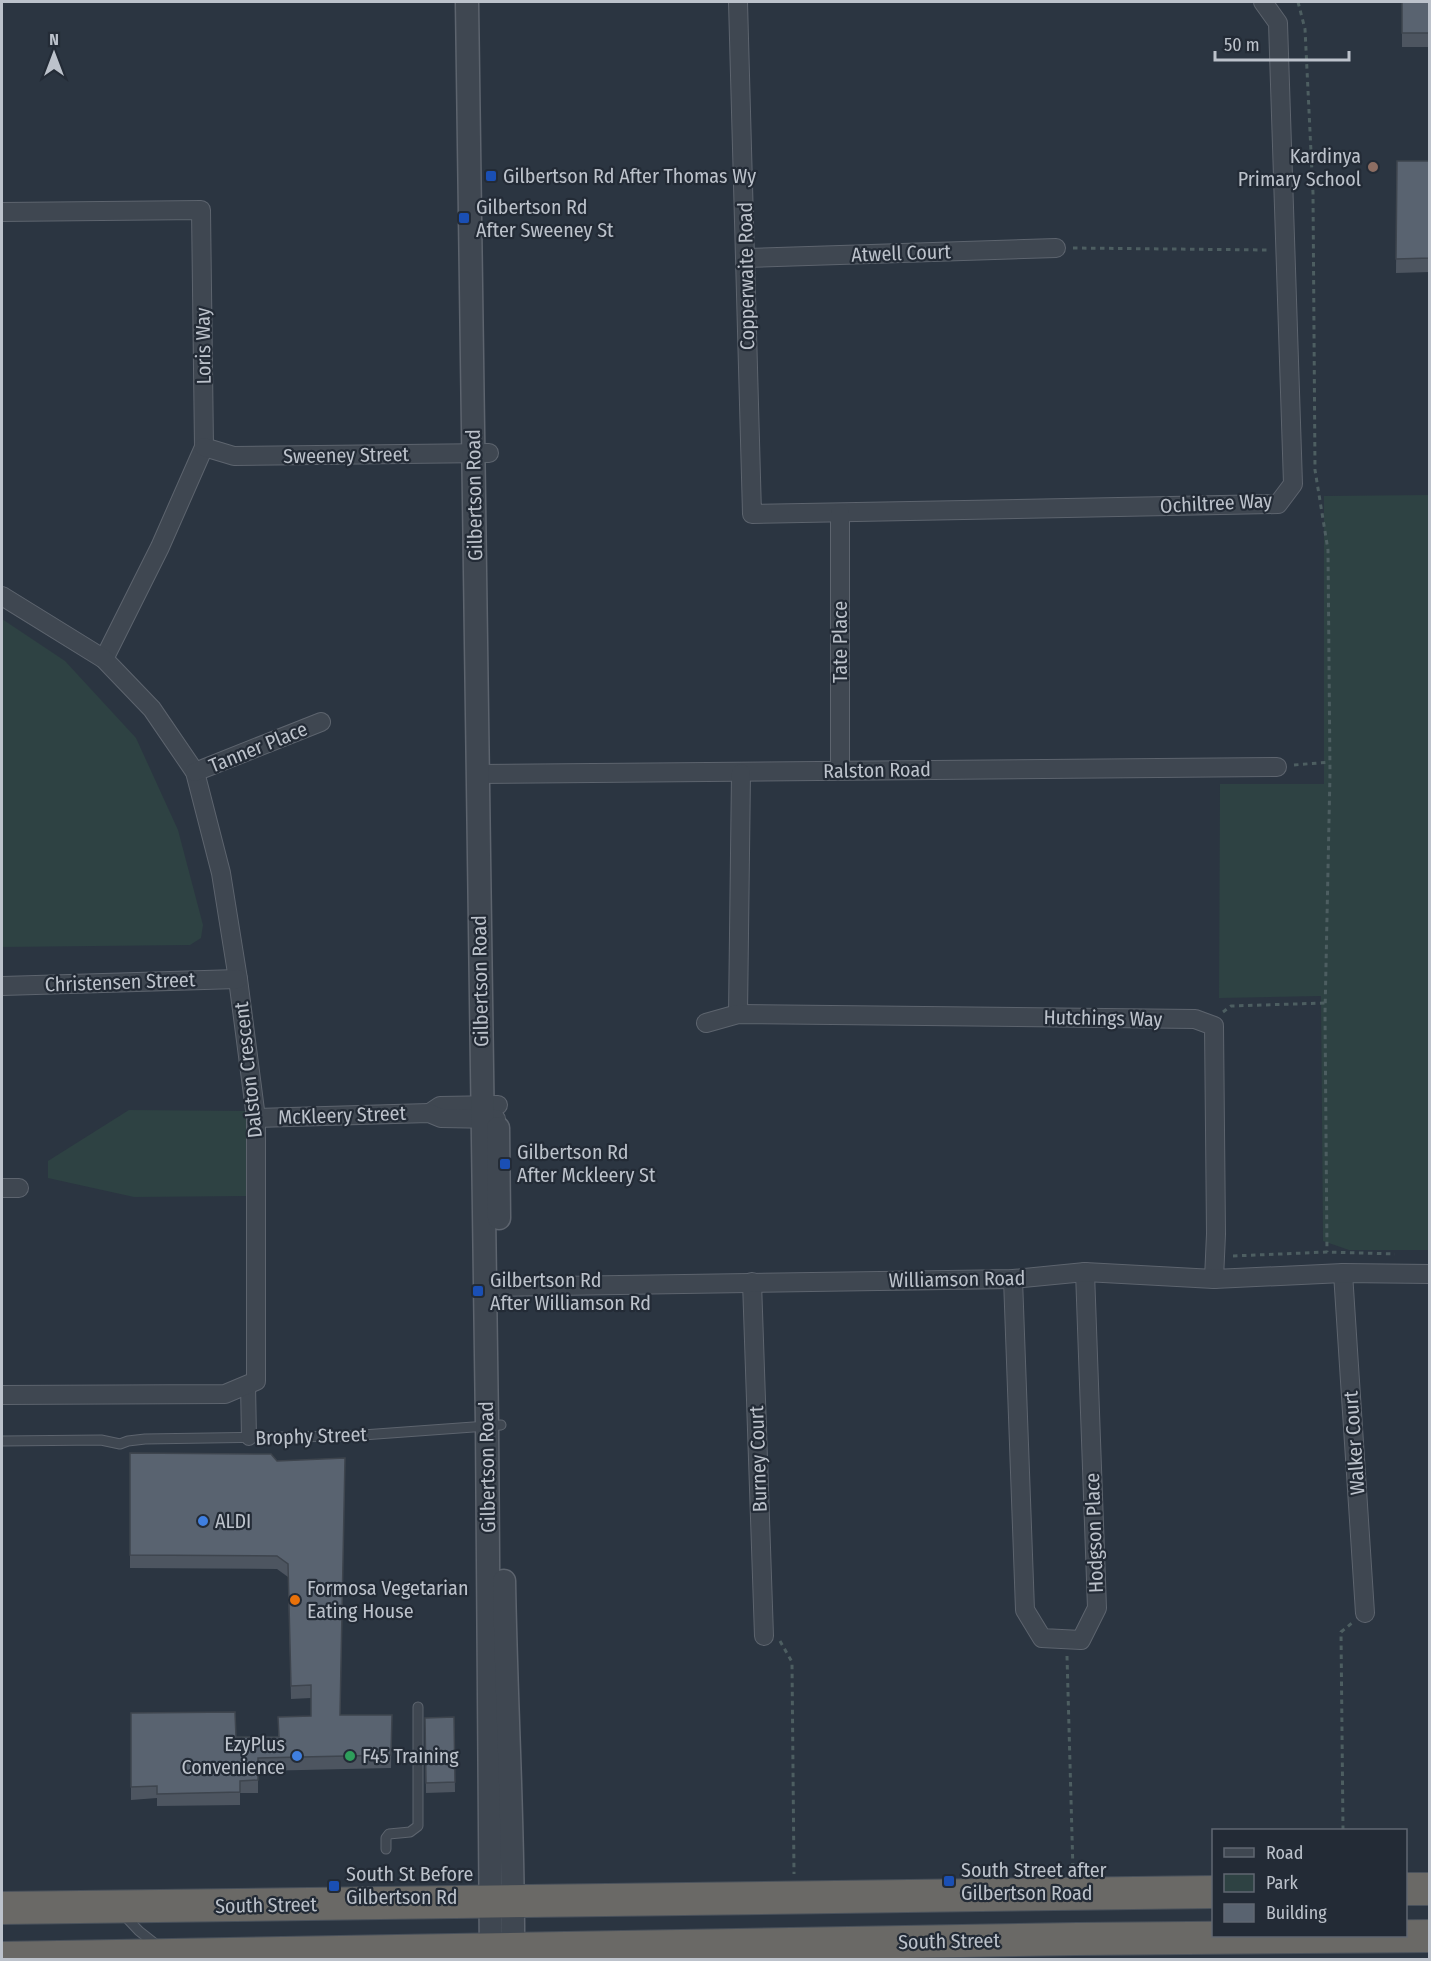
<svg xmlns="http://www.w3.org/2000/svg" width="1431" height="1961" font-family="'Fira Sans Condensed',sans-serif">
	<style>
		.green { fill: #2e4243 }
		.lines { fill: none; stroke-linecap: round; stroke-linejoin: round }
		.service-casing { stroke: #5d646e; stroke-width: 11 }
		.pedestrian-casing { stroke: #5d646e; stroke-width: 16 }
		.minor-casing { stroke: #5d646e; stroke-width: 20 }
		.tertiary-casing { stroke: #5d646e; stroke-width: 25 }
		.trunk-casing { stroke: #49515b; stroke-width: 34 }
		.path { stroke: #4d5e61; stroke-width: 3; stroke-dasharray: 4.5 4.5; stroke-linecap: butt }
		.service { stroke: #3f4751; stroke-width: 9 }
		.pedestrian { stroke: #3f4751; stroke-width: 14 }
		.minor { stroke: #3f4751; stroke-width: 18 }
		.tertiary { stroke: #3f4751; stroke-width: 22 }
		.trunk { stroke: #6a6966; stroke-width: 32 }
		.wall { fill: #4d5560 }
		.building { fill: #596370; stroke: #3e454e; stroke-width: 1.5 }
		.education-dot { fill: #8d6e63; stroke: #232b36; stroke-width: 2 }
		.transit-dot { fill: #1a4fb4; stroke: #232b36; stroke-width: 2 }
		.shop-dot { fill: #3f7fe0; stroke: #232b36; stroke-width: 2 }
		.food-dot { fill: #e8710a; stroke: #232b36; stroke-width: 2 }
		.leisure-dot { fill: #2e9e5b; stroke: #232b36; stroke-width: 2 }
		.labels { text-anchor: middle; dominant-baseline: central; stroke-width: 4.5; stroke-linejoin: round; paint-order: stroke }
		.poi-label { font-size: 20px; fill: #bcc2cb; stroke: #232b36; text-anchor: start }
		.street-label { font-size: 20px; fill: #bcc2cb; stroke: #232b36 }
	</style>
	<rect width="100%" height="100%" fill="#2b3541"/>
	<g class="green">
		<path d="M 1429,495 L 1429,1250 L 1349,1250 L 1323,1241 L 1321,996 L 1219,998 L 1220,784 L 1324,784 L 1324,496 Z"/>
		<path d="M 2,619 L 65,661 L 136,738 L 178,830 L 203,925 L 201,938 L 190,945 L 2,947 Z"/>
		<path d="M 129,1110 L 246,1111 L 248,1196 L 134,1197 L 48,1178 L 48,1161 Z"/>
	</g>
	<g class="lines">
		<g class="service-casing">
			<g id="service">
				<path d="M 2,1441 L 101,1440 L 120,1444 L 128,1441 L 145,1439 L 349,1436 L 501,1425"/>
				<path d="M 386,1849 L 386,1838 L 389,1834 L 410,1832 L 418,1826 L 418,1707"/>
				<path d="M 122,1913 L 139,1931 L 158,1946"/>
			</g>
		</g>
		<g class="pedestrian-casing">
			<path id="pedestrian" d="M 248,1384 L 249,1438"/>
		</g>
		<g class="minor-casing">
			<g id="minor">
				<path d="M 738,2 L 752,514 L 1278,504 L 1293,484 L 1278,23 L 1263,2"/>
				<path d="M 2,212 L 201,210 L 204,447 L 160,547 L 104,659"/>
				<path d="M 746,258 L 1056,248"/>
				<path d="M 204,447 L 234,456 L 489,453"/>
				<path d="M 840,513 L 840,770"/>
				<path d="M 2,596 L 104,659 L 152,709 L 195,772 L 221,873 L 238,979 L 256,1118 L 256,1381 L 225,1394 L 2,1395"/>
				<path d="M 195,772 L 321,722"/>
				<path d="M 477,774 L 1277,767"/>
				<path d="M 2,986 L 238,979"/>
				<path d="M 738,1014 L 741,773"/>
				<path d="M 706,1023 L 738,1014 L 1195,1019 L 1214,1026 L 1216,1234 L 1214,1279"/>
				<path d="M 431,1112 L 440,1106 L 498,1105"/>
				<path d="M 256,1118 L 429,1113 L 441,1118 L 496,1119"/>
				<path d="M 2,1188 L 19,1188"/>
				<path d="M 1343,1273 L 1365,1613"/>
				<path d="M 1013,1279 L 1025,1610 L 1042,1638 L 1081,1640 L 1097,1608 L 1085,1272"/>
				<path d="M 752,1282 L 764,1636"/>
				<path d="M 485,1287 L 1013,1279 L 1085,1272 L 1214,1279 L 1343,1273 L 1430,1274"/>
			</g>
		</g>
		<g class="tertiary-casing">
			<g id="tertiary">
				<path d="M 467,2 L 487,1425 L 491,1960"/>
				<path d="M 498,1128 L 499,1218"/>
				<path d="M 504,1581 C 506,1707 514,1833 513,1960"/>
			</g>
		</g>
		<g class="trunk-casing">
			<g id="trunk">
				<path d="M 1406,1889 L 1430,1889"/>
				<path d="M 2,1908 L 1214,1892"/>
				<path d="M 2,1958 L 1077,1939 L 1430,1936"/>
			</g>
		</g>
		<g class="path">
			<path d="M 1298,2 L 1305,29 L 1313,193 L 1315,470 L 1328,550 L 1330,773 L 1325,1014 L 1327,1252"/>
			<path d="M 1073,248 L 1267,250"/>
			<path d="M 1294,765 L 1330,762"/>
			<path d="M 1223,1012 L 1231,1006 L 1325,1003"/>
			<path d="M 1233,1256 L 1327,1252 L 1395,1254"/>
			<path d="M 780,1641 L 792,1662 L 794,1874"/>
			<path d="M 1067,1656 L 1073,1871"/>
			<path d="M 1343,1830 L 1341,1632 L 1352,1623"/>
		</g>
		<use href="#service" class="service"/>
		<use href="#pedestrian" class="pedestrian"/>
		<use href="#minor" class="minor"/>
		<use href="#tertiary" class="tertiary"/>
		<use href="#trunk" class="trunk"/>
	</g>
	<g class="wall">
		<rect x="1402" y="2" width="28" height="45"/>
		<path d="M 1397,161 L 1430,161 L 1430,272 L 1396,273 Z"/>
		<path d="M 130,1453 L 271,1454 L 340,1715 L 392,1715 L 391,1768 L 258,1771 L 258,1793 L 240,1793 L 240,1805 L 157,1806 L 157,1798 L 131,1800 L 131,1713 L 236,1737 L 278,1737 L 278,1717 L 311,1716 L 311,1698 L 291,1699 L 288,1577 L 277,1569 L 130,1568 Z"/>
		<path d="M 454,1717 L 455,1792 L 426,1793 L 425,1718 Z"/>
	</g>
	<g class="building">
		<rect x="1402" y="2" width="28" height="31"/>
		<path d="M 1397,161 L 1430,161 L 1430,258 L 1396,259 Z"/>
		<path d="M 130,1453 L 271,1454 L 277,1461 L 345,1458 L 340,1715 L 392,1715 L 391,1755 L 258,1758 L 258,1780 L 240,1781 L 240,1792 L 157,1794 L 157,1786 L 131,1787 L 131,1713 L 235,1712 L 236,1737 L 279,1737 L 278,1717 L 311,1716 L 311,1685 L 291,1686 L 288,1564 L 277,1556 L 130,1555 Z"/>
		<path d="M 454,1717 L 455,1782 L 426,1783 L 425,1718 Z"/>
	</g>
	<circle class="education-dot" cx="1373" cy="167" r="6"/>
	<g class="transit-dot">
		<rect x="485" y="170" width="12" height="12" rx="3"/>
		<rect x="458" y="212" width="12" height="12" rx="3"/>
		<rect x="499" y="1158" width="12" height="12" rx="3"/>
		<rect x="472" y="1285" width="12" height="12" rx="3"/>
		<rect x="943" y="1875" width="12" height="12" rx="3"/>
		<rect x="328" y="1880" width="12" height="12" rx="3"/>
	</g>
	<g class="shop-dot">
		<circle cx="203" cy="1521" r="6"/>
		<circle cx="297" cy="1756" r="6"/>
	</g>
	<circle class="food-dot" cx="295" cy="1600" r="6"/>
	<circle class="leisure-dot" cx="350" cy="1756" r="6"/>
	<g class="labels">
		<g class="poi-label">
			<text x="1361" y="156" text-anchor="end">Kardinya<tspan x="1361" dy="23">Primary School</tspan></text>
			<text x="503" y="176">Gilbertson Rd After Thomas Wy</text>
			<text x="476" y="207">Gilbertson Rd<tspan x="476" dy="23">After Sweeney St</tspan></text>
			<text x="517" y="1152">Gilbertson Rd<tspan x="517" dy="23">After Mckleery St</tspan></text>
			<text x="490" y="1280">Gilbertson Rd<tspan x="490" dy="23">After Williamson Rd</tspan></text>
			<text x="215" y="1521">ALDI</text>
			<text x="307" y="1588">Formosa Vegetarian<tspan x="307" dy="23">Eating House</tspan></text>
			<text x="285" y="1744" text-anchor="end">EzyPlus<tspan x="285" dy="23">Convenience</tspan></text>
			<text x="362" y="1756">F45 Training</text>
			<text x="961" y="1870">South Street after<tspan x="961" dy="23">Gilbertson Road</tspan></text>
			<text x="346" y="1874">South St Before<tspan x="346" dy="23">Gilbertson Rd</tspan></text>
		</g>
		<g class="street-label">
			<text transform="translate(901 253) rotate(-2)">Atwell Court</text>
			<text transform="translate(746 276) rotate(-91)">Copperwaite Road</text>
			<text transform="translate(203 346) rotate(-91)">Loris Way</text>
			<text transform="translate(346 455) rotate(-1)">Sweeney Street</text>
			<text transform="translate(474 495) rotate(-91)">Gilbertson Road</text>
			<text transform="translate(1216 503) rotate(-3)">Ochiltree Way</text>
			<text transform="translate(840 642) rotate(-90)">Tate Place</text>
			<text transform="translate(258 747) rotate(-22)">Tanner Place</text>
			<text transform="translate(877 770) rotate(-1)">Ralston Road</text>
			<text transform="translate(480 981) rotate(-91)">Gilbertson Road</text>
			<text transform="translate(120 982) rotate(-2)">Christensen Street</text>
			<text transform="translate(1103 1018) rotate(1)">Hutchings Way</text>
			<text transform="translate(248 1070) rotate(-96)">Dalston Crescent</text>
			<text transform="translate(342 1115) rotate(-2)">McKleery Street</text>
			<text transform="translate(957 1279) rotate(-1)">Williamson Road</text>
			<text transform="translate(311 1436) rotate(-2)">Brophy Street</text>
			<text transform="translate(1354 1443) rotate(-94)">Walker Court</text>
			<text transform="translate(758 1459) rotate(-92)">Burney Court</text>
			<text transform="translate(487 1467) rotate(-91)">Gilbertson Road</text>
			<text transform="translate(1094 1533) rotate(-92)">Hodgson Place</text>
			<text transform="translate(266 1905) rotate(-1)">South Street</text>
			<text transform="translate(949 1941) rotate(-1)">South Street</text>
		</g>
	</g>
	<rect width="1431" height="1961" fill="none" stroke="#bcc2cb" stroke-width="6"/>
	<rect x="1212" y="1829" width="195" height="108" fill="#232b36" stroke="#606772" stroke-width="1.5"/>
	<rect x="1224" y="1848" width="30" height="9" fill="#3f4751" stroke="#606772" stroke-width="1.5"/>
	<text x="1266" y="1859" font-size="18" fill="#bcc2cb">Road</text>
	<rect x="1224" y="1874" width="30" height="18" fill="#2e4243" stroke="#606772" stroke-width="1.5"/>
	<text x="1266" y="1889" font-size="18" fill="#bcc2cb">Park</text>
	<rect x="1224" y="1904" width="30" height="18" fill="#596370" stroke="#606772" stroke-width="1.5"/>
	<text x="1266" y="1919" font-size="18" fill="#bcc2cb">Building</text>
	<g transform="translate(54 54)" stroke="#232b36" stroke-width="4.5" paint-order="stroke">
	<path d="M0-4.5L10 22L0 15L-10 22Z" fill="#bcc2cb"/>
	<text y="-9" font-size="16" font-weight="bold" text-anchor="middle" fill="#bcc2cb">N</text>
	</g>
	<path d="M1215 51v9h134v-9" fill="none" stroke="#bcc2cb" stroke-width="3"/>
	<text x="1224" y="51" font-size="18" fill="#bcc2cb" stroke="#232b36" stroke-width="4.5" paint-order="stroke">50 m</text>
</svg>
